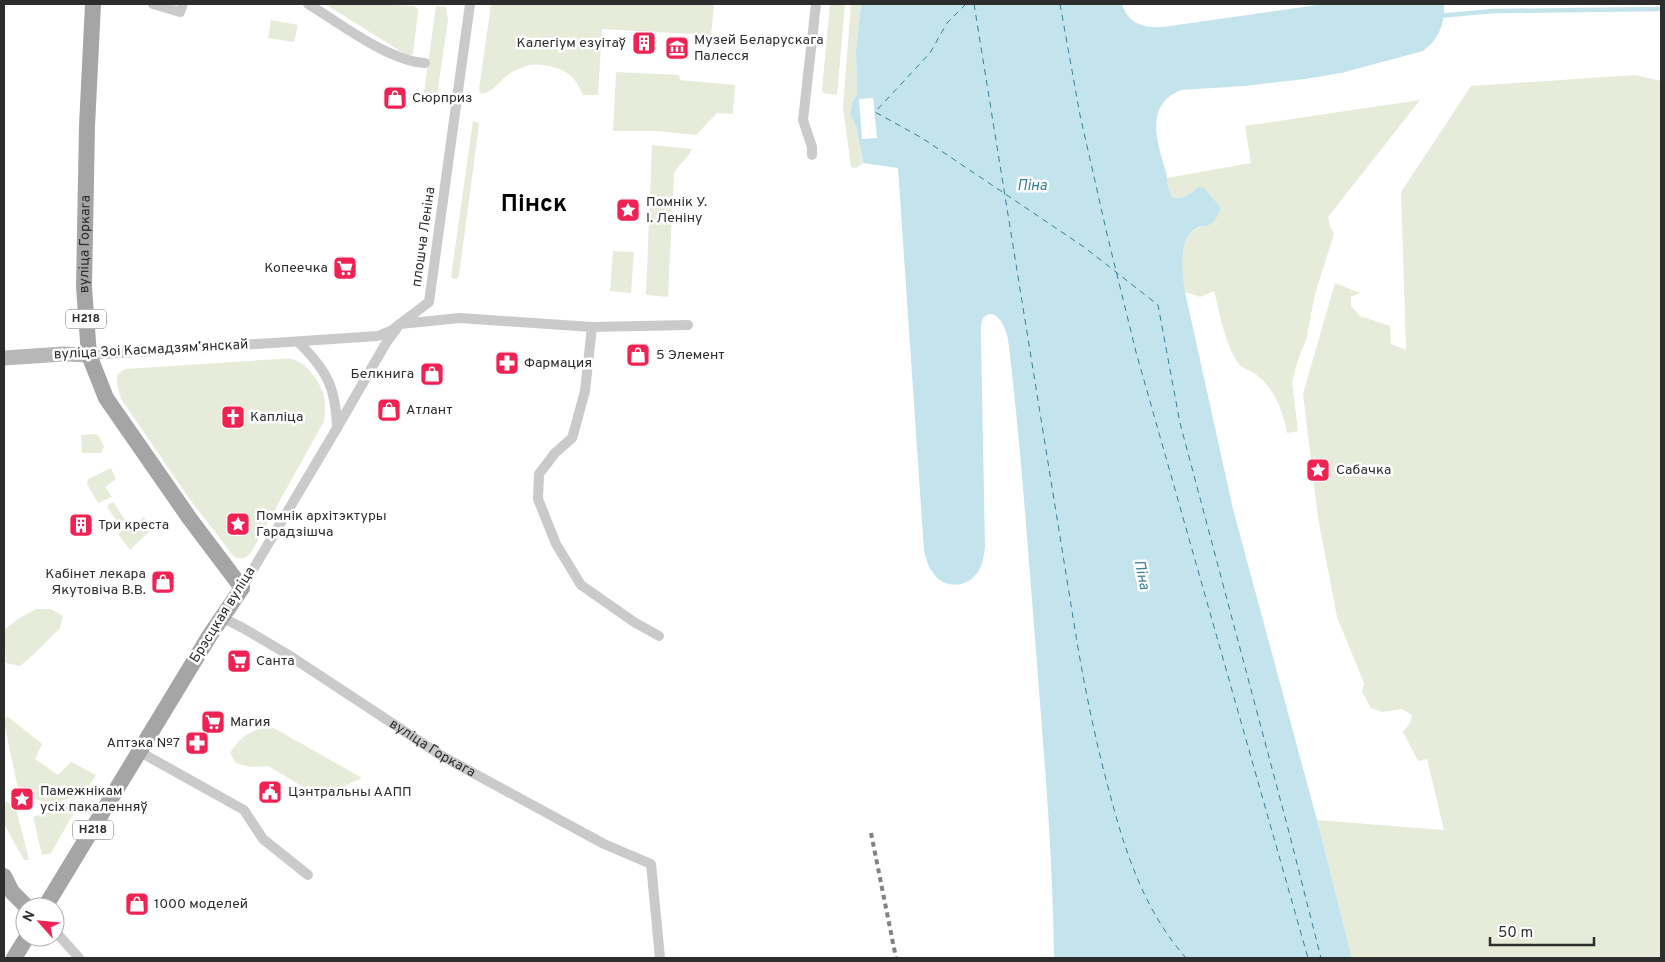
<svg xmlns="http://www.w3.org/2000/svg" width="1665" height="962" font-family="Overpass,sans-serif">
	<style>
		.green { fill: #e6ecd9 }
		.water { fill: #c3e4ed }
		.pier { fill: #fff }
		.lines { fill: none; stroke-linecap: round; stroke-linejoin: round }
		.stream { stroke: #c3e4ed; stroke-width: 4.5 }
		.ferry { stroke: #367f94; stroke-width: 1; stroke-dasharray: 6 5; stroke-linecap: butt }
		.street { stroke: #cacaca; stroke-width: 10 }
		.secondary { stroke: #b7b7b7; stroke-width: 15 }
		.primary { stroke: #a5a5a5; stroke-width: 16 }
		.rail { stroke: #828282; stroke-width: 4; stroke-dasharray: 5 4; stroke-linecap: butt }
		.labels { text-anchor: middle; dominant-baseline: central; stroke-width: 5; stroke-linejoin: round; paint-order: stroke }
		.shield { fill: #fff; stroke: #6c6c6c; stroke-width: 1 }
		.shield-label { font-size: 12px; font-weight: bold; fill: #2d2d2d }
		.poi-label { font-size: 14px; fill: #2d2d2d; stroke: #fff; text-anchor: start }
		.street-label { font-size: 14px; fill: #2d2d2d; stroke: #fff }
		.water-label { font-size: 15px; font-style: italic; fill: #367f94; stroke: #fff }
		.town-label { font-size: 24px; font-weight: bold; fill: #000; stroke: #fff }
	</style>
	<rect width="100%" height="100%" fill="#fff"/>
	<g class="green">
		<path d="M 325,4 L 379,4 L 413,6 L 417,8 L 418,12 L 413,54 L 408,56 Z"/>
		<path d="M 491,4 L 714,4 L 711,35 L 602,29 L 598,95 L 583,95 C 580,89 577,82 573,78 C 565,68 542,63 530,65 C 525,66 516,70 512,72 C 500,79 495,92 481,94 L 479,90 Z"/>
		<path d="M 830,4 L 845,4 L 837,95 L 823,93 L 822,90 Z"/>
		<path d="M 851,4 L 861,4 L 856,50 L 857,95 L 852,103 L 850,114 L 856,126 L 862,155 L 863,163 L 856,168 L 851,167 L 843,107 Z"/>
		<path d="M 436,6 L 446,7 L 448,20 L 437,95 L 432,99 L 428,98 L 424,93 Z"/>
		<path d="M 271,20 L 298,25 L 294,42 L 268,38 Z"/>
		<path d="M 616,72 L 679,75 L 680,80 L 735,85 L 733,114 L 717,113 L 696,135 L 656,131 L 613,131 Z"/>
		<path d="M 1635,75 L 1661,81 L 1661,958 L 1352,958 L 1317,820 L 1444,830 L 1427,759 L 1418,761 L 1403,732 L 1410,723 L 1412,715 L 1402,709 L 1382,712 L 1371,708 L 1362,692 L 1364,683 L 1337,617 L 1318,518 L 1303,394 L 1335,283 L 1360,293 L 1351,297 L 1351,306 L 1360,316 L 1390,326 L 1391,344 L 1406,350 L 1401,192 L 1471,86 Z"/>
		<path d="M 1420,100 L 1328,217 L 1330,226 L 1334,234 L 1315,294 L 1306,340 L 1299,357 L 1292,382 L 1298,431 L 1287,433 C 1283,411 1275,390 1258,376 C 1252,371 1243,369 1239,364 C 1225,346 1220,313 1214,291 L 1200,297 L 1185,292 C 1182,270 1175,230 1206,226 L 1213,198 L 1198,187 C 1190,195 1184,198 1173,198 L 1169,192 L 1167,178 L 1251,163 L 1245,126 Z"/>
		<path d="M 473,121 L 479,123 L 479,125 L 459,275 L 457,279 L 454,279 L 451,277 Z"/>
		<path d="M 652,145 L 692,149 C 688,159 678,164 674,174 L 668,297 L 646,295 Z"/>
		<path d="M 613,251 L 634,252 L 631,293 L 610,291 Z"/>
		<path d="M 279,359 C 283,359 287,358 291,359 C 305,361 319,380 323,393 C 326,403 325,412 324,421 L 252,551 C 246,558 243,560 234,557 L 191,501 L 121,399 L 117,384 L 117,375 L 125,369 Z"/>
		<path d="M 96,434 L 100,438 L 104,447 L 101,453 L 82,453 L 81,435 Z"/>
		<path d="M 111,468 L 116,479 L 105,487 L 112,497 L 98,503 L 87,484 L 88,479 Z"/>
		<path d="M 113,502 L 125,520 L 120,525 L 107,507 L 109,504 Z"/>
		<path d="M 144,517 L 152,529 L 130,550 L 118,534 L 131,522 L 133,525 Z"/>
		<path d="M 36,609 L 51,609 L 63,616 L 60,628 L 33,655 L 20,666 L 6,663 L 4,630 L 18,619 Z"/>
		<path d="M 7,716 L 42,744 L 35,759 L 58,775 L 71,762 L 96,775 L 84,794 L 51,804 L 19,794 L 4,722 Z"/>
		<path d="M 262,728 L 274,728 L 362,778 L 320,797 L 268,766 L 250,767 L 236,763 L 230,753 C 240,738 245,734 262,728 Z"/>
		<path d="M 4,801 L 15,805 L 29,860 L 24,860 L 4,824 Z"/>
		<path d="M 80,802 L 51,853 L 42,855 L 33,817 Z"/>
	</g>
	<path class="water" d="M 861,4 L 1122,4 C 1128,24 1144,28 1163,27 L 1324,4 L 1444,4 C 1445,24 1439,39 1423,51 L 1341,73 L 1305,79 L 1245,86 L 1181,90 C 1144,105 1157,143 1166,172 C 1168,181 1167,190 1173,198 C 1184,198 1190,195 1198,187 L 1204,188 L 1221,208 C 1218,216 1215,222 1207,226 C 1204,227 1201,226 1199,227 C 1176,236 1183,274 1185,292 L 1233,509 L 1317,820 L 1352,958 L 1054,958 C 1053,856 1044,754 1036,652 C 1028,550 1021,449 1009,347 C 1008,338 1006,328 1000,320 C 998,317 994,314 990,314 C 979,315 981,331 981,339 L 985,547 C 984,555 983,563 979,570 C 969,588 945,590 933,573 C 928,567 926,558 924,551 L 898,168 L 863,163 L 862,155 L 856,126 L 850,114 L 852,103 L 857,94 L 856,50 Z"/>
	<path class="pier" d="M 873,98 L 877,138 L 862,139 L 859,99 Z"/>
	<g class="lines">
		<path class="stream" d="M 1438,16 L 1494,11 L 1661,9"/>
		<g class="ferry">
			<path d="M 966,4 L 947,23 L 930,53 L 875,112 L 922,138 L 1084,247 L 1158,305 L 1180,423 L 1290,836 L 1321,958"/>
			<path d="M 974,4 L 1077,642 C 1086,695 1097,747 1111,798 C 1126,855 1146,913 1186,958"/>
			<path d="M 1060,4 L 1080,115 L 1107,234 L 1136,352 L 1308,958"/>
		</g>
		<g class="street">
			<path d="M 153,4 L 180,12 L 183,4"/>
			<path d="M 308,4 C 340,23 388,61 425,63"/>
			<path d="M 812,155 L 812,147 L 803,120 L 816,4"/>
			<path d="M 400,324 L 460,318 L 592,327 L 688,325"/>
			<path d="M 592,327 L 585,391 L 575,428 L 572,438 L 555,453 L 539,474 L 538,499 L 556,544 L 581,585 L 634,622 L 659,636"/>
			<path d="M 298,342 C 327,370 336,388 337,428"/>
			<path d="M 89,355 L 378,336 L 392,330 L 429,302 L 470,4"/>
			<path d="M 242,588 L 337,428 L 386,343 L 397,328"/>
			<path id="s1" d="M 221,617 L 243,628 L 287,654 L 442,756 L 604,844 L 651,864 L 660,958"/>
			<path d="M 140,752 L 244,810 L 263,839 L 308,875"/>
			<path d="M 55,931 L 79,958"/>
		</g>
		<path class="secondary" d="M 4,358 L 63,354 L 89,355"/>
		<g class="primary">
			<path d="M 4,876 L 12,892 L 27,907"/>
			<path id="s2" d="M 45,907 L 210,635 L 242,588 L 190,519 L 106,398 L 89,355 L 84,287 L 87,126 L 93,4"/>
			<path d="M 14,958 L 27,937"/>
		</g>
		<path class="rail" d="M 871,833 L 896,958"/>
	</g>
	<defs>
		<g id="building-square" transform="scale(1.25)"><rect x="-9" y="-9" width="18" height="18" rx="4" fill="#f02254" stroke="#fff"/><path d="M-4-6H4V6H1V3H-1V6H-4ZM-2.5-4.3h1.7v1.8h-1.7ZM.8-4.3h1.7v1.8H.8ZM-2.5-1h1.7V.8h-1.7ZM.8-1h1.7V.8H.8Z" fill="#fff"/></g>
		<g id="museum-square" transform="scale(1.25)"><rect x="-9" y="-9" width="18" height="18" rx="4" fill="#f02254" stroke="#fff"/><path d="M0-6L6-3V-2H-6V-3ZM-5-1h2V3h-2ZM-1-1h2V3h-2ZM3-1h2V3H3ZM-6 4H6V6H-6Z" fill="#fff"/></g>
		<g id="shop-square" transform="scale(1.25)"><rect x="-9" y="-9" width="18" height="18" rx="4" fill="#f02254" stroke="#fff"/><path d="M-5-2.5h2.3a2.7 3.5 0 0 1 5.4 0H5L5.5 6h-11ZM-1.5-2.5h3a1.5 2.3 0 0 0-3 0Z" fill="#fff"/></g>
		<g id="sight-square" transform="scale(1.25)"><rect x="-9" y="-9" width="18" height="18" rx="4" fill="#f02254" stroke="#fff"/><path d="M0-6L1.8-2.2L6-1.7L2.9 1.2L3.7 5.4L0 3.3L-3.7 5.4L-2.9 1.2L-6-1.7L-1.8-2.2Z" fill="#fff"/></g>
		<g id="supermarket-square" transform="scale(1.25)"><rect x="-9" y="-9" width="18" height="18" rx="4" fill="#f02254" stroke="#fff"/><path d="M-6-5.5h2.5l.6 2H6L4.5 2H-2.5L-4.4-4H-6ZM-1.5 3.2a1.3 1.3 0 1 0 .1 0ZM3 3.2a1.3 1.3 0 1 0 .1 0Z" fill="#fff"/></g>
		<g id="pharmacy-square" transform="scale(1.25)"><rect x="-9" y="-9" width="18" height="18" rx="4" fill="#f02254" stroke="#fff"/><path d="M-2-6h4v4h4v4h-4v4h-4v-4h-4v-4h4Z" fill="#fff"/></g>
		<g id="church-square" transform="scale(1.25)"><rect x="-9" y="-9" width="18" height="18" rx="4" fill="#f02254" stroke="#fff"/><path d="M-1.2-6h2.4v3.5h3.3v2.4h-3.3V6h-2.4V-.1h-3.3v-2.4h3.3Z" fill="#fff"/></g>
		<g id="civic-square" transform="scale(1.25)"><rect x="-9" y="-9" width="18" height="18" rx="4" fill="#f02254" stroke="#fff"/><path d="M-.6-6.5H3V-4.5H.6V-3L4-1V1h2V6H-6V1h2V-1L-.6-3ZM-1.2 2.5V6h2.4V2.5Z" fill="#fff"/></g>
	</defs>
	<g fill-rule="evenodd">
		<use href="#building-square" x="644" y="43"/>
		<use href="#museum-square" x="677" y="48"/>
		<use href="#shop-square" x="395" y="98"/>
		<use href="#sight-square" x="628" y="210"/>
		<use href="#supermarket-square" x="345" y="268"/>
		<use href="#shop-square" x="638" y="355"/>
		<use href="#pharmacy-square" x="507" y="363"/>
		<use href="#shop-square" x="432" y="374"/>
		<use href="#shop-square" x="389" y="410"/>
		<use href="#church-square" x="233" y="417"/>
		<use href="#sight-square" x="1318" y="470"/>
		<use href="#sight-square" x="238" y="524"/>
		<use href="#building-square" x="81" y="525"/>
		<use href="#shop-square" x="163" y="582"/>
		<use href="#supermarket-square" x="239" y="661"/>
		<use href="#supermarket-square" x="213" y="722"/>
		<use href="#pharmacy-square" x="197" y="743"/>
		<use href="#civic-square" x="270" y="792"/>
		<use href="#sight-square" x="22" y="799"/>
		<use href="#shop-square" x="137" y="904"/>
	</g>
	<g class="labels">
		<g class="shield">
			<rect x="66" y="309.5" width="40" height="19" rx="4"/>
			<rect x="73" y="820.5" width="40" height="19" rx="4"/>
		</g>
		<g class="shield-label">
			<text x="86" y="319">Н218</text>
			<text x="93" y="830">Н218</text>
		</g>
		<g class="poi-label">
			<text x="694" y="40">Музей Беларускага<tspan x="694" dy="16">Палесся</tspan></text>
			<text x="626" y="43" text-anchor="end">Калегіум езуітаў</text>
			<text x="412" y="98">Сюрприз</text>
			<text x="646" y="202">Помнік У.<tspan x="646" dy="16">І. Леніну</tspan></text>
			<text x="328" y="268" text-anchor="end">Копеечка</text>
			<text x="656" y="355">5 Элемент</text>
			<text x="524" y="363">Фармация</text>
			<text x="414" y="374" text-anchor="end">Белкнига</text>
			<text x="406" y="410">Атлант</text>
			<text x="250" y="417">Капліца</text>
			<text x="1336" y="470">Сабачка</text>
			<text x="256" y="516">Помнік архітэктуры<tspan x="256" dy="16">Гарадзішча</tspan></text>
			<text x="98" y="525">Три креста</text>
			<text x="146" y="574" text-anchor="end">Кабінет лекара<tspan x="146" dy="16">Якутовіча В.В.</tspan></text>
			<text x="256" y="661">Санта</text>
			<text x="230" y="722">Магия</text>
			<text x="180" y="743" text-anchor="end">Аптэка №7</text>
			<text x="40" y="791">Памежнікам<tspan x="40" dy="16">усіх пакаленняў</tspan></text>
			<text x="288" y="792">Цэнтральны ААПП</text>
			<text x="154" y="904">1000 моделей</text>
		</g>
		<g class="street-label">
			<text transform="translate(424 237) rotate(-82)">плошча Леніна</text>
			<text stroke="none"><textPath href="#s2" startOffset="766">вуліца Горкага</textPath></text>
			<text transform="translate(151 350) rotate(-3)">вуліца Зоі Касмадзямʼянскай</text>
			<text transform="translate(223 615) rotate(-58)">Брэсцкая вуліца</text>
			<text stroke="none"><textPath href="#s1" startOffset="249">вуліца Горкага</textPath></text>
		</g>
		<g class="water-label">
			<text x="1032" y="186">Піна</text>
			<text transform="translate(1141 575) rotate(78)">Піна</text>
		</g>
		<g class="town-label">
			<text x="534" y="205">Пінск</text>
		</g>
	</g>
	<rect width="1665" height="962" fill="none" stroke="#2d2d2d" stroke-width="10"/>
	<g transform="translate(40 922) rotate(297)"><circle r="24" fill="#ffffff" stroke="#ababab"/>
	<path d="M0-4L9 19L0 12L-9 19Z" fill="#f02254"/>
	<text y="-8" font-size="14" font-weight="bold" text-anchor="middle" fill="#2d2d2d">N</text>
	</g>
	<path d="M1490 937v8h104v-8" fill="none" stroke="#2d2d2d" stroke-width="2.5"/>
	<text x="1498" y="937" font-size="15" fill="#2d2d2d" stroke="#ffffff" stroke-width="4" paint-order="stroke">50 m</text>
</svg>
